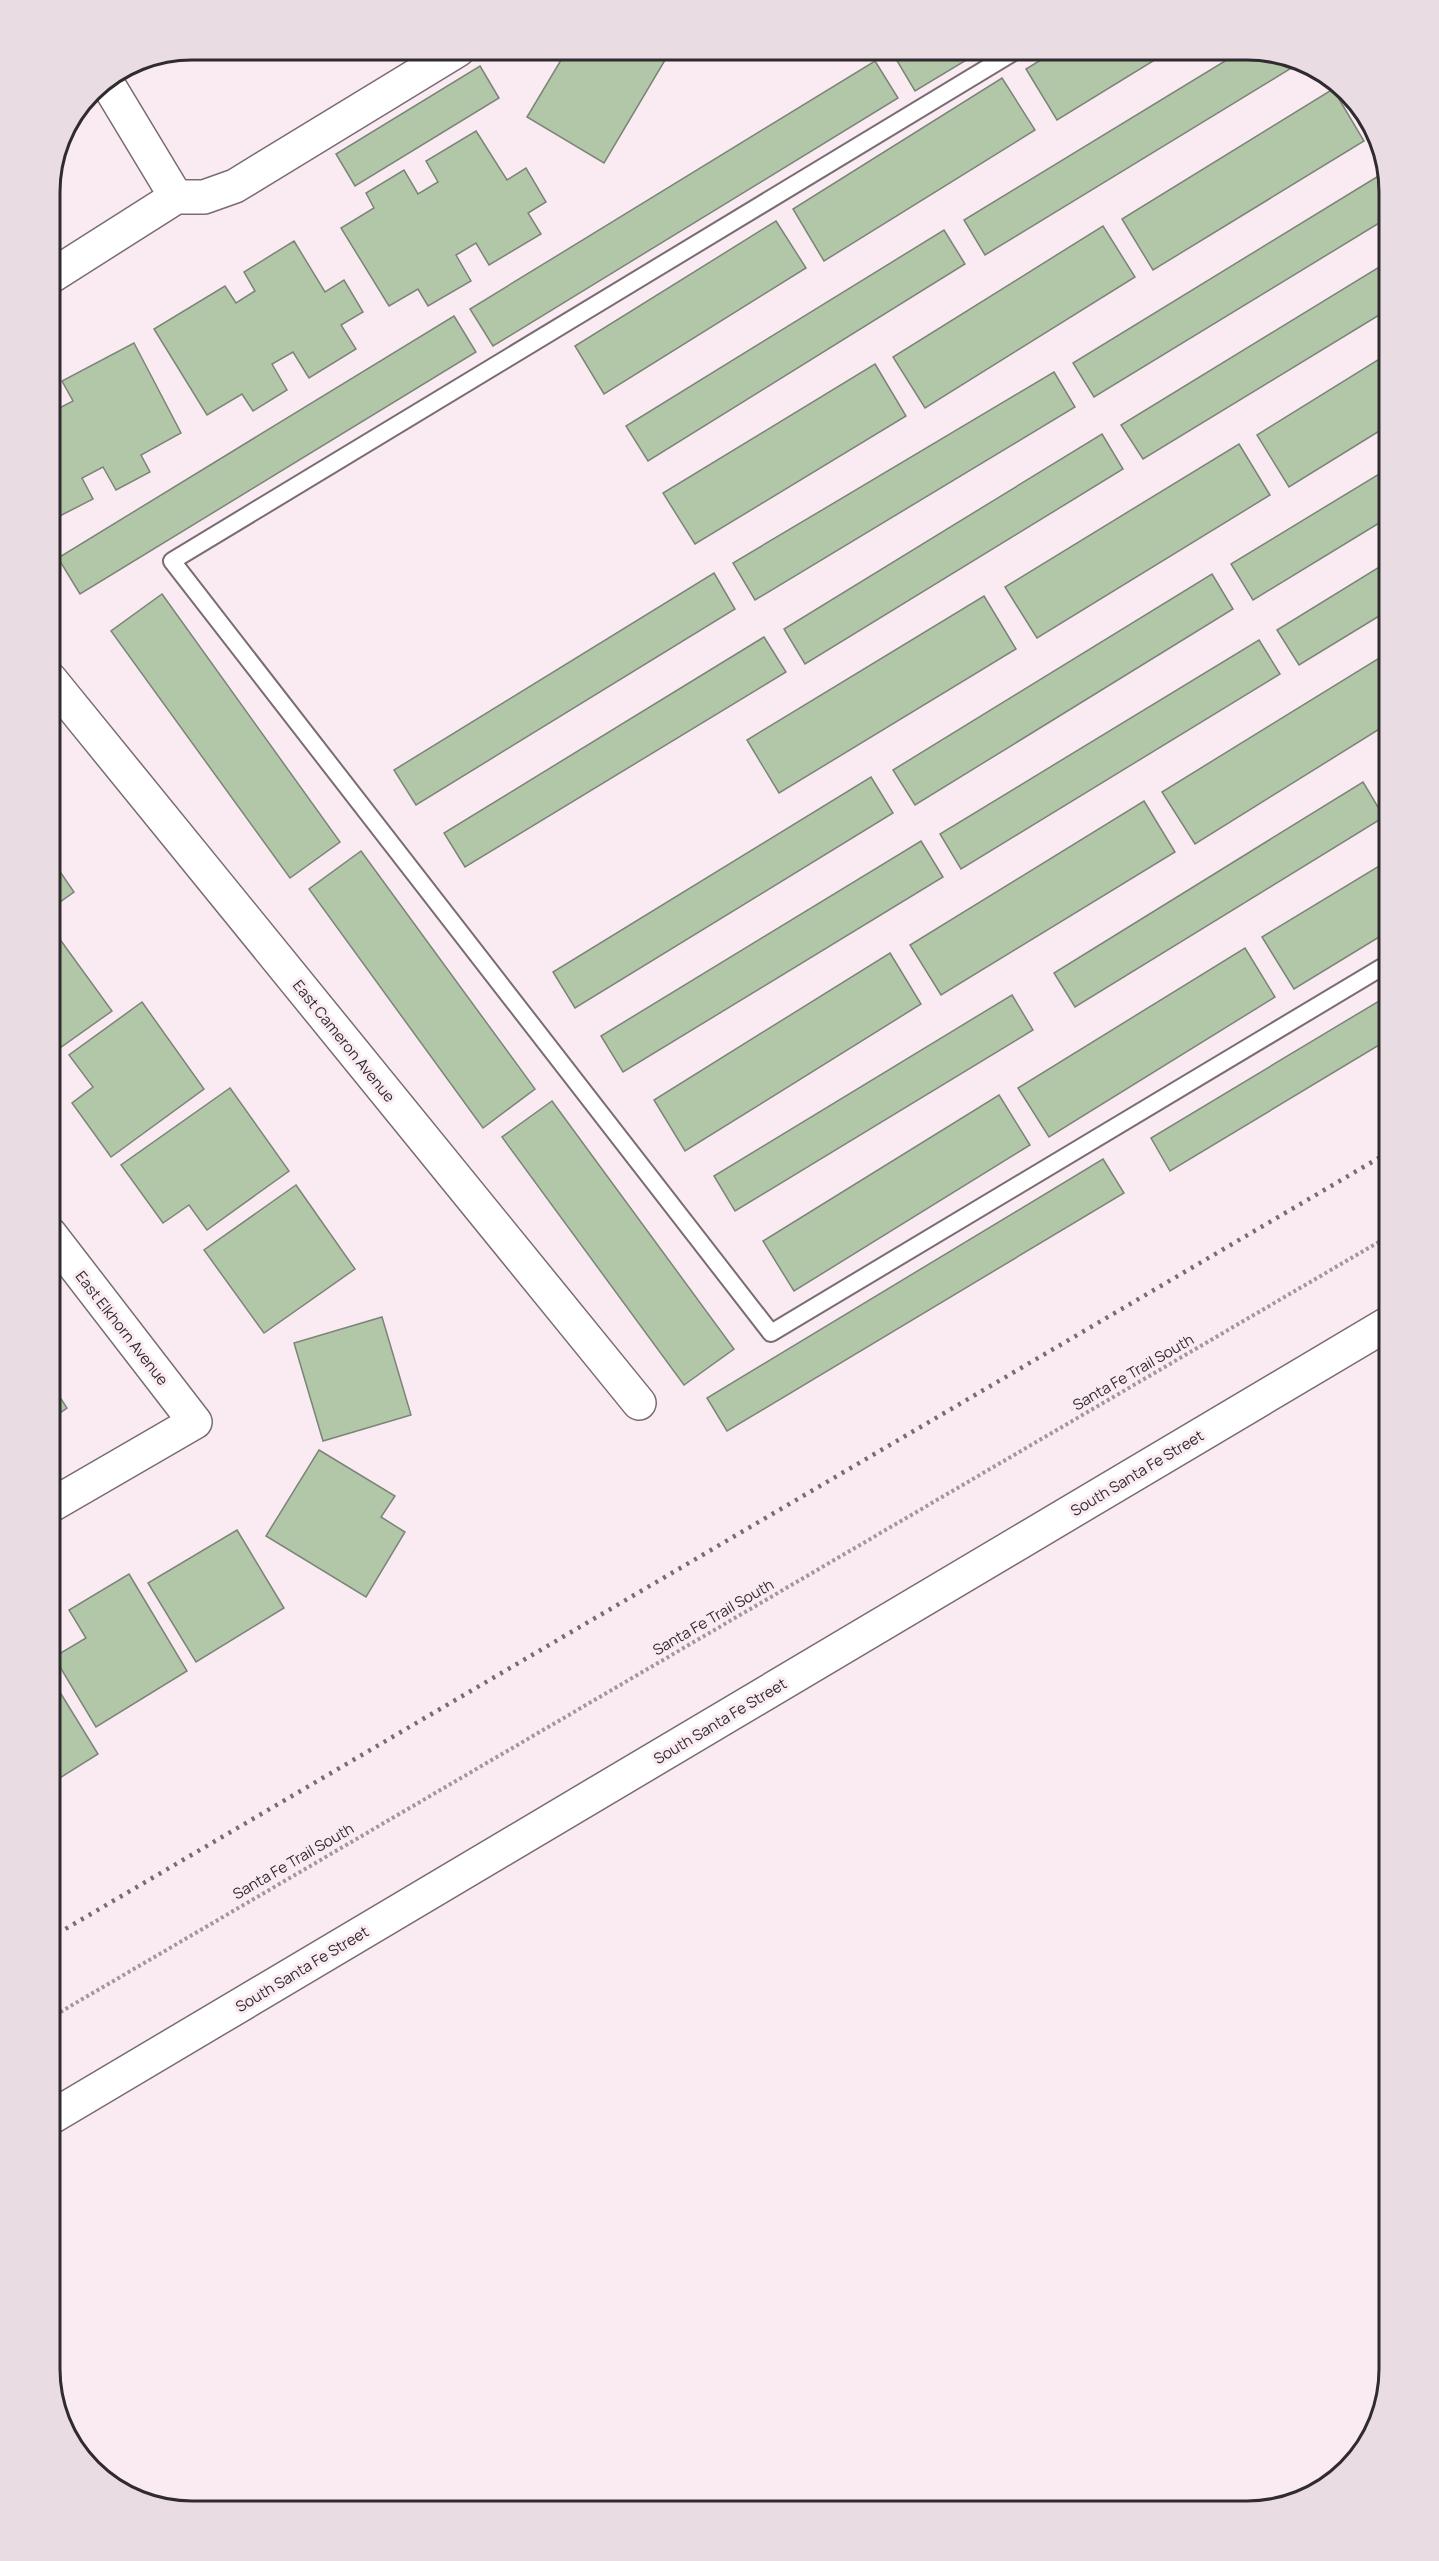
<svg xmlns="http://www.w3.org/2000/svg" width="1439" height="2561" font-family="Manrope,sans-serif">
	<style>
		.building { fill: #b1c7a8; stroke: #7c8478; stroke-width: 1.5 }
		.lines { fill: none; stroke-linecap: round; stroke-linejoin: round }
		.lane-casing { stroke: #796c73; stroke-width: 20 }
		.street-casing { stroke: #796c73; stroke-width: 36 }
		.secondary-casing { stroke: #796c73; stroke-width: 36 }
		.path { stroke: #a2979d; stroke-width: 4; stroke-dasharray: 3 3; stroke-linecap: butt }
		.lane { stroke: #fff; stroke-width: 16 }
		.street { stroke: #fff; stroke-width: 33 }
		.secondary { stroke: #fff; stroke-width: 33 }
		.rail { stroke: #766d72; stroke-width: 4.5; stroke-dasharray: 3 6; stroke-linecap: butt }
		.labels { text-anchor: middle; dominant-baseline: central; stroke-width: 6; stroke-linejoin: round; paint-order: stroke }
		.street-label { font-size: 15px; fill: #302b2e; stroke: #faebf3 }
		.rim { fill: none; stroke: #302b2e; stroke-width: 3 }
	</style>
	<rect width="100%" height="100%" fill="#faebf3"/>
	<g class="building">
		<path d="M 567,50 L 671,50 L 604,163 L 527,117 Z"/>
		<path d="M 900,50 L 983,50 L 915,91 L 893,54 Z"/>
		<path d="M 1057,50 L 1171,50 L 1057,120 L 1026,69 Z"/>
		<path d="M 1243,50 L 1257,50 L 1298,64 L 985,255 L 964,220 Z"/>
		<path d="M 875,61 L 898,98 L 493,346 L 470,309 Z"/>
		<path d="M 480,66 L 499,98 L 355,186 L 336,154 Z"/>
		<path d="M 1002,78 L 1035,130 L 824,261 L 793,209 Z"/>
		<path d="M 1333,89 L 1364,141 L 1153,270 L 1122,219 Z"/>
		<path d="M 476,131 L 507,180 L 526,168 L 546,202 L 528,213 L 541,234 L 489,265 L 476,243 L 456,255 L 471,281 L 428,306 L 418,289 L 389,306 L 341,228 L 374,208 L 366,193 L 404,170 L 418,194 L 438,182 L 426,161 Z"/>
		<path d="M 1385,172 L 1390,192 L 1389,217 L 1094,397 L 1073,363 Z"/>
		<path d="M 776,221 L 806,268 L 604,394 L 575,346 Z"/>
		<path d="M 1103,226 L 1135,277 L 925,408 L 893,357 Z"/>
		<path d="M 944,230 L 965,264 L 648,461 L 626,426 Z"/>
		<path d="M 294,241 L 325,292 L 344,280 L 363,312 L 341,325 L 356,349 L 309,378 L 293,352 L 272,364 L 287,390 L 253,411 L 242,394 L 207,415 L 154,329 L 225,286 L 236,303 L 255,291 L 244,272 Z"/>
		<path d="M 1389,261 L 1389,309 L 1143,459 L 1121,425 Z"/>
		<path d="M 454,316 L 476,352 L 80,594 L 58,558 Z"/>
		<path d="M 134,343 L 181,433 L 141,455 L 150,472 L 116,490 L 103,467 L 82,478 L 93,499 L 50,521 L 50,408 L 52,412 L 73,401 L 62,381 Z"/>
		<path d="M 1389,353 L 1389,425 L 1289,487 L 1257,435 Z"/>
		<path d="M 875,364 L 906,416 L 695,544 L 663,493 Z"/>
		<path d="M 1054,372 L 1075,407 L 755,600 L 733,563 Z"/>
		<path d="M 1102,434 L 1123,469 L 805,664 L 784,629 Z"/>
		<path d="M 1239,444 L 1270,495 L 1037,638 L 1005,587 Z"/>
		<path d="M 1389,468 L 1389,517 L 1253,600 L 1231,564 Z"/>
		<path d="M 1389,561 L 1389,610 L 1299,665 L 1277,630 Z"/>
		<path d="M 714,573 L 735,609 L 416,805 L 394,770 Z"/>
		<path d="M 1212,574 L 1233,609 L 915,805 L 893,770 Z"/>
		<path d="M 162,594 L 340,842 L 290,878 L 111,631 Z"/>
		<path d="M 984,596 L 1016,649 L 779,793 L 747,740 Z"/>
		<path d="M 764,637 L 786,672 L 465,867 L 444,833 Z"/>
		<path d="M 1259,640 L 1280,674 L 961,869 L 940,834 Z"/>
		<path d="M 1389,652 L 1389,723 L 1195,844 L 1162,792 Z"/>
		<path d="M 1389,772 L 1389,787 L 1383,776 Z"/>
		<path d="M 871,777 L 893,813 L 575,1008 L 553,972 Z"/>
		<path d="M 1363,782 L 1384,817 L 1075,1007 L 1054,973 Z"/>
		<path d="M 1144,801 L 1175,852 L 941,995 L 910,945 Z"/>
		<path d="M 921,841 L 943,877 L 623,1072 L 601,1036 Z"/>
		<path d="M 361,851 L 535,1089 L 483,1128 L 309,889 Z"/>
		<path d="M 50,857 L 74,892 L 50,909 Z"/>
		<path d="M 1389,860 L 1389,931 L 1294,989 L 1262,937 Z"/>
		<path d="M 51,927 L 112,1011 L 50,1055 L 50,928 Z"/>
		<path d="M 1245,948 L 1275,997 L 1049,1137 L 1018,1088 Z"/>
		<path d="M 890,953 L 921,1004 L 685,1151 L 654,1100 Z"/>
		<path d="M 1012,995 L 1033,1030 L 735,1211 L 714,1176 Z"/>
		<path d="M 1389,995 L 1389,1039 L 1170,1171 L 1151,1138 Z"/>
		<path d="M 142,1002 L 204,1089 L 111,1157 L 72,1103 L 93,1087 L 69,1055 Z"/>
		<path d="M 230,1088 L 289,1171 L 207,1230 L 189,1205 L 163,1223 L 121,1165 Z"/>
		<path d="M 999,1095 L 1030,1145 L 794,1291 L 763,1241 Z"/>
		<path d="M 552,1101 L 734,1349 L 684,1385 L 502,1137 Z"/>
		<path d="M 1103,1159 L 1124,1193 L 727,1431 L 707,1398 Z"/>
		<path d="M 296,1185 L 355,1269 L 264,1333 L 204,1250 Z"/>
		<path d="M 382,1317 L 411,1415 L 323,1441 L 294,1343 Z"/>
		<path d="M 50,1382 L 67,1408 L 50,1420 Z"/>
		<path d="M 319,1450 L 395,1496 L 381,1517 L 405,1532 L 366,1597 L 266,1536 Z"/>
		<path d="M 237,1530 L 284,1608 L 196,1662 L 148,1583 Z"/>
		<path d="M 129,1574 L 187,1671 L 96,1727 L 54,1657 L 86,1638 L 69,1610 Z"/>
		<path d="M 50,1676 L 98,1754 L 55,1781 L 50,1772 Z"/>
	</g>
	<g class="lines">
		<g class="lane-casing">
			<path id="lane" d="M 1017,50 L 172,561 L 771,1333 L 1389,963"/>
		</g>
		<g class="street-casing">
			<g id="street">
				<path d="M 106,81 L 176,197"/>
				<path d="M 50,277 L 176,197 L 204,197 L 235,186 L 458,50"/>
				<path d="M 50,679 L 639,1403"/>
				<path d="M 50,1506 L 195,1422 L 50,1234"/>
			</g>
		</g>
		<g class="secondary-casing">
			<path id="secondary" d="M 50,2118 L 1389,1323"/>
		</g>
		<path class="path" d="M 50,2018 L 1389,1236"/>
		<use href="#lane" class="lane"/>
		<use href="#street" class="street"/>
		<use href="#secondary" class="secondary"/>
		<path class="rail" d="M 50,1938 L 1389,1152"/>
	</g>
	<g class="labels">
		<g class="street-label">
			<text transform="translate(344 1041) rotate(51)">East Cameron Avenue</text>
			<text transform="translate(122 1328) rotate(52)">East Elkhorn Avenue</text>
			<text transform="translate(1133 1372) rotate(-30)">Santa Fe Trail South</text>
			<text transform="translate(1137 1473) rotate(-31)">South Santa Fe Street</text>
			<text transform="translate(713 1617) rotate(-30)">Santa Fe Trail South</text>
			<text transform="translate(720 1721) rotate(-31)">South Santa Fe Street</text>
			<text transform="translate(293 1861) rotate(-30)">Santa Fe Trail South</text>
			<text transform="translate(302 1969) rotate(-31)">South Santa Fe Street</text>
		</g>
	</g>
	<path d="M0 0H1439V2561H0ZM192 60H1247A132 132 0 0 1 1379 192V2369A132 132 0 0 1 1247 2501H192A132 132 0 0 1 60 2369V192A132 132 0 0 1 192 60Z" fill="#eadce3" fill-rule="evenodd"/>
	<path class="rim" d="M192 60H1247A132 132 0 0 1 1379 192V2369A132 132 0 0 1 1247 2501H192A132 132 0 0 1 60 2369V192A132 132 0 0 1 192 60Z"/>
</svg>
